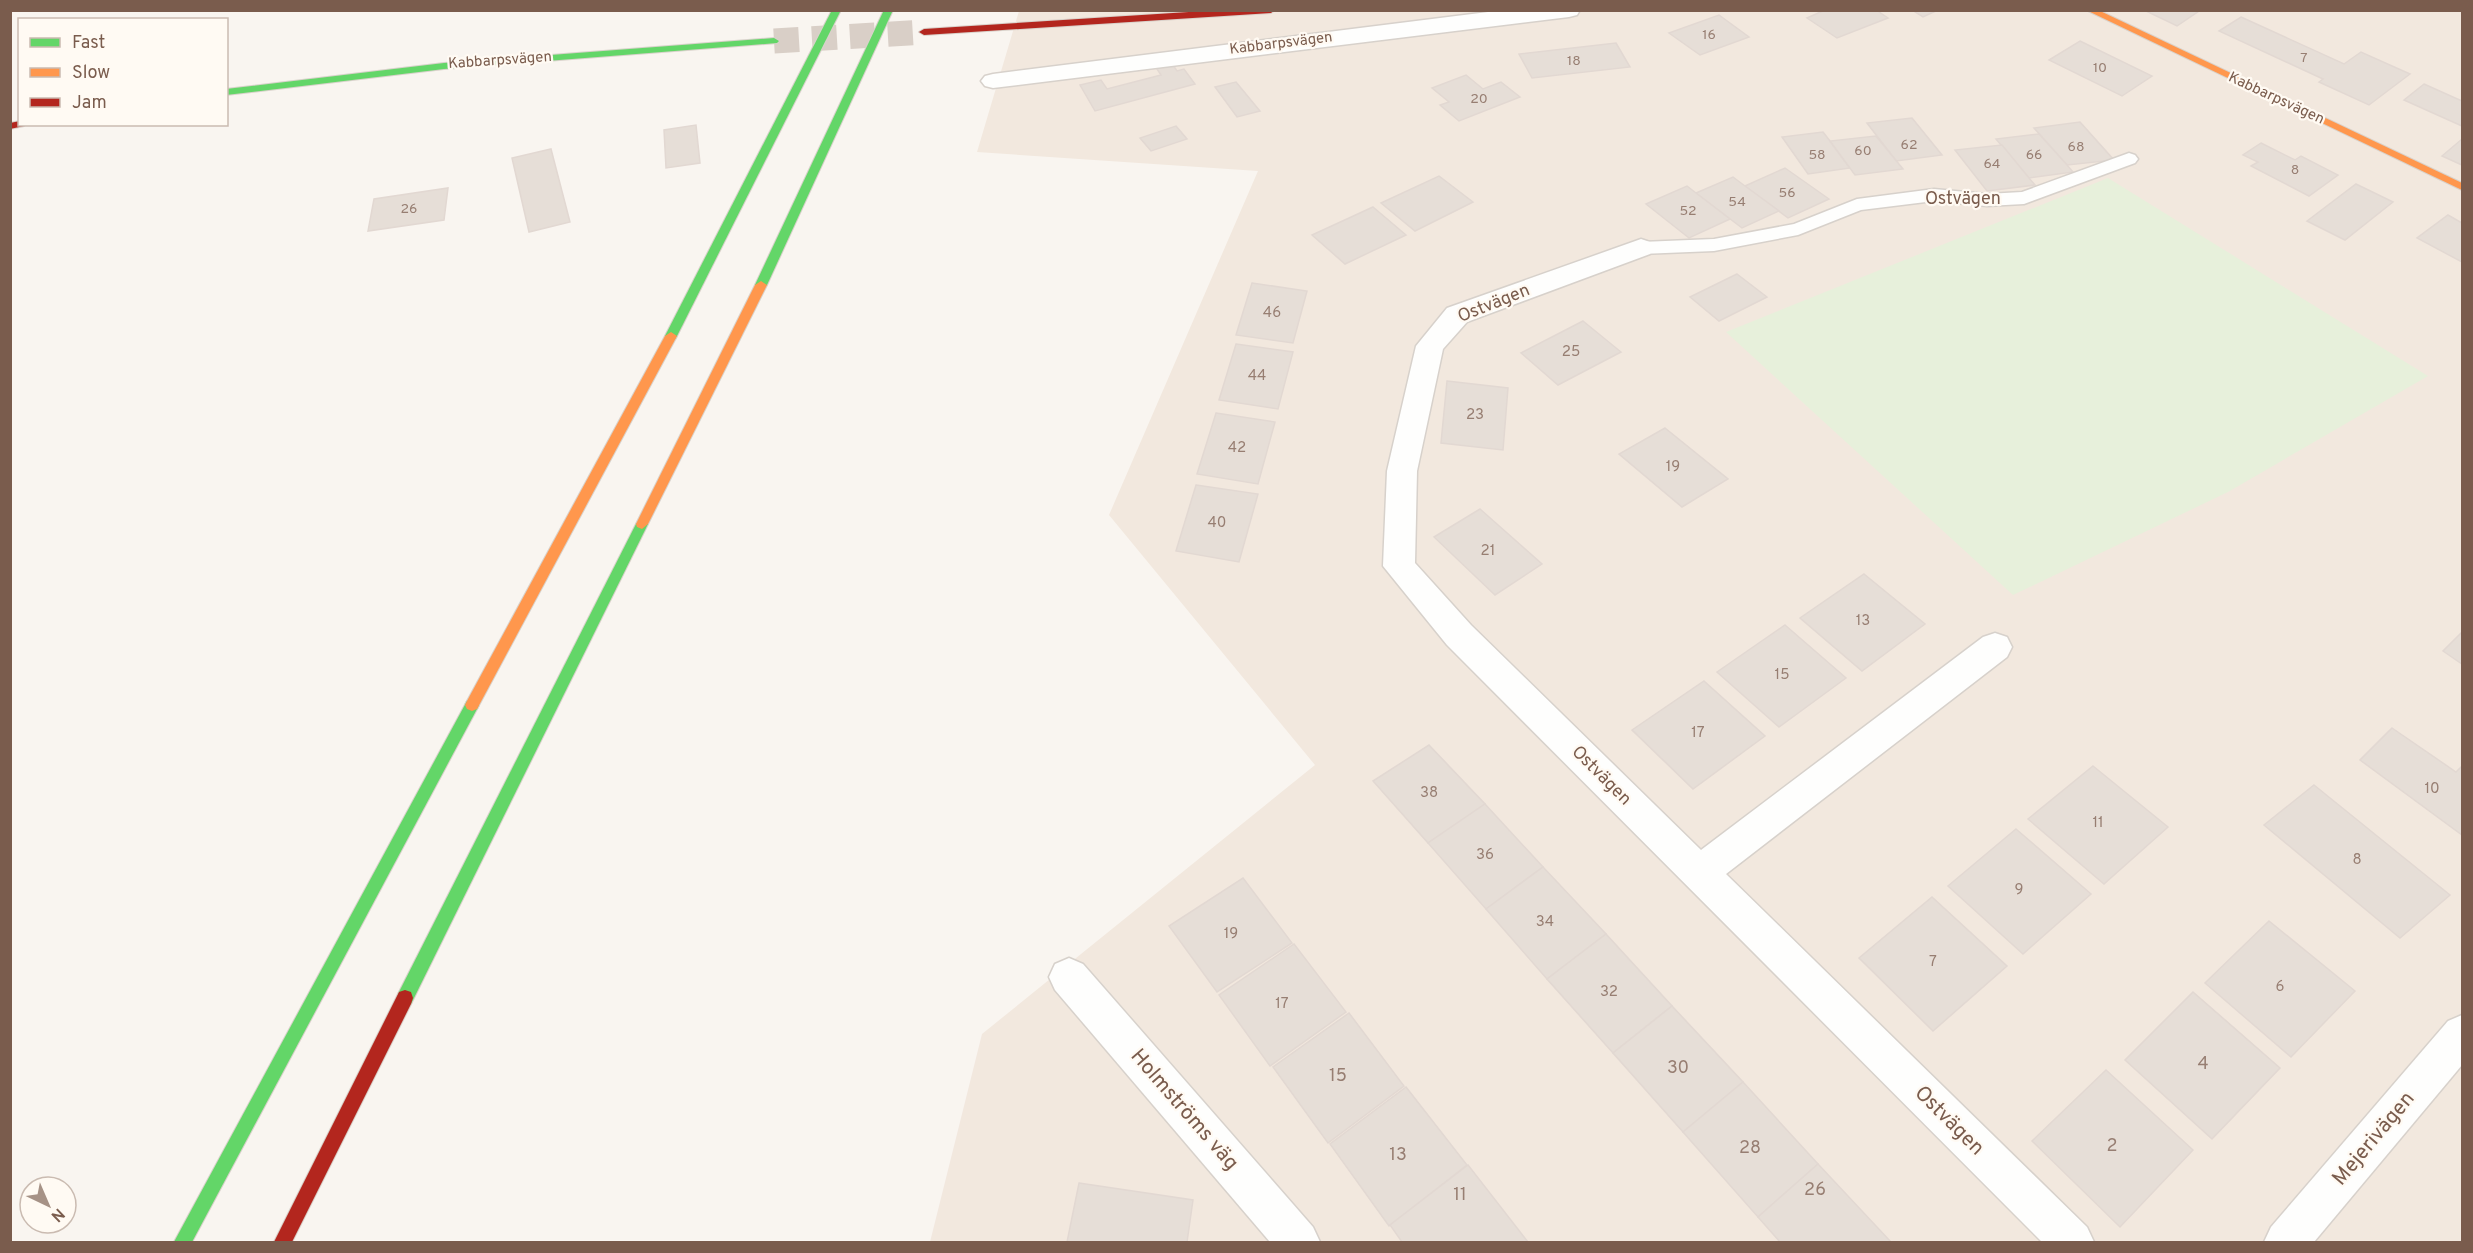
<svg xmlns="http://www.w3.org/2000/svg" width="2473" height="1253" font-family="Overpass,sans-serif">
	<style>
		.residential { fill: #f2e8de }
		.green { fill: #e7f0db }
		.building { fill: #e6ded7; stroke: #e2d8d2; stroke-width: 1.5 }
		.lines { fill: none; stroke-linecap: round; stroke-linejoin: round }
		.secondary-tunnel { stroke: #d9cfc7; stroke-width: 25; stroke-dasharray: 25 13; stroke-linecap: butt }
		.lane-casing { stroke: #d7d1cb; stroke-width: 3 }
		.street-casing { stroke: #d7d1cb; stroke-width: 3 }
		.fast-casing { stroke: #d9d2cb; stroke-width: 2 }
		.slow-casing { stroke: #d9d2cb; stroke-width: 2 }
		.jam-casing { stroke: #d9d2cb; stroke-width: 2 }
		.lane { fill: #fefefd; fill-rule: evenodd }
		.street { fill: #fefefd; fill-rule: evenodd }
		.fast { fill: #63d668; fill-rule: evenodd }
		.slow { fill: #ff974d; fill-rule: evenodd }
		.jam { fill: #b3261e; fill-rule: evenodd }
		.labels { text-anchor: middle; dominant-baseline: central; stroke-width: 4.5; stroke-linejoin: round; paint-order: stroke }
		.far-number-label { font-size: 14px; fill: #977e72 }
		.far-street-label { font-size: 15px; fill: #7a5c4d; stroke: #fffaf3 }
		.number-label { font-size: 15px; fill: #977e72 }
		.street-label { font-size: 18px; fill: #7a5c4d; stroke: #fffaf3 }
		.near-number-label { font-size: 18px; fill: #977e72 }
		.near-street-label { font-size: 21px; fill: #7a5c4d; stroke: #fffaf3 }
	</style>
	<rect width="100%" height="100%" fill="#f9f5f0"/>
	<path class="residential" d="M 1019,11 L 2462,11 L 2462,1242 L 930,1242 L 982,1034 L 1315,765 L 1109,515 L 1258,171 L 977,152 Z"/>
	<path class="green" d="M 2108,178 L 2428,376 L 2228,492 L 2013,595 L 1726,332 Z"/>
	<g class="building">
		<path d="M 1825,10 L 1876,10 L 1888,18 L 1837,38 L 1807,18 Z"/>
		<path d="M 1912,10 L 1938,10 L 1923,17 Z"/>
		<path d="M 2144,10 L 2197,10 L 2199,11 L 2177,26 Z"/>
		<path d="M 1719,15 L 1749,37 L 1700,55 L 1669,33 Z"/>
		<path d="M 2241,17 L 2344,64 L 2361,52 L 2410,74 L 2369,105 L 2319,82 L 2323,79 L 2219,31 Z"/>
		<path d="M 2080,41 L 2152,76 L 2122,96 L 2049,60 Z"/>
		<path d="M 1616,43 L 1630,67 L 1532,78 L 1519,54 Z"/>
		<path d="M 1171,62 L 1177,71 L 1184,69 L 1195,84 L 1095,111 L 1080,85 L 1101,80 L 1107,89 L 1161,75 L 1155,66 Z"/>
		<path d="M 1466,75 L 1483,89 L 1501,82 L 1520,97 L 1459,121 L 1440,105 L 1449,102 L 1432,88 Z"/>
		<path d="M 1236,82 L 1260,111 L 1237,117 L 1215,87 Z"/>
		<path d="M 2424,84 L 2462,101 L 2462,126 L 2404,100 Z"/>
		<path d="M 1912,118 L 1942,155 L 1896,161 L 1867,123 Z"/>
		<path d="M 2080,122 L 2114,160 L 2067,165 L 2034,128 Z"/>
		<path d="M 696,125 L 700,163 L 666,168 L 664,130 Z"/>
		<path d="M 1176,126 L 1187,139 L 1151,151 L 1140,138 Z"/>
		<path d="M 1823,132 L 1830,141 L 1850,168 L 1808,174 L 1782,137 Z"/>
		<path d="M 2039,134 L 2067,165 L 2073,172 L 2029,178 L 1996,139 Z"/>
		<path d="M 1876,136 L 1903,169 L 1855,175 L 1830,141 Z"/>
		<path d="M 2462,139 L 2462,165 L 2442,156 Z"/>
		<path d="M 2261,143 L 2295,160 L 2301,156 L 2338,175 L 2309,196 L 2251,166 L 2258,162 L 2243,155 Z"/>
		<path d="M 2002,145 L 2029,178 L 2035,185 L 1987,191 L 1955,150 Z"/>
		<path d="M 551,149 L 570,222 L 529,232 L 512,158 Z"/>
		<path d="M 1785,168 L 1829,199 L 1788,218 L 1745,186 Z"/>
		<path d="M 1439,176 L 1473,202 L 1415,231 L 1381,203 Z"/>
		<path d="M 1733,177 L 1745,186 L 1779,211 L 1742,228 L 1696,193 Z"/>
		<path d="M 2356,184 L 2393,202 L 2345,240 L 2307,221 Z"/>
		<path d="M 1687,186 L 1696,193 L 1730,219 L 1689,238 L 1646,204 Z"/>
		<path d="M 448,188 L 444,220 L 368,231 L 374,199 Z"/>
		<path d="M 1373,207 L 1406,235 L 1345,264 L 1312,235 Z"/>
		<path d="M 2448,215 L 2462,223 L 2462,262 L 2417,238 Z"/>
		<path d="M 1737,274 L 1767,297 L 1719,321 L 1690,297 Z"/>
		<path d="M 1252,283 L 1307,291 L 1293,343 L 1236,335 Z"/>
		<path d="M 1583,321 L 1621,352 L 1558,385 L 1521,353 Z"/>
		<path d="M 1236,344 L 1293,352 L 1278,409 L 1219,400 Z"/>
		<path d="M 1447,381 L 1508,388 L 1503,450 L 1441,443 Z"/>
		<path d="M 1216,413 L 1275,422 L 1258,484 L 1197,474 Z"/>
		<path d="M 1665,428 L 1728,479 L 1682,507 L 1619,454 Z"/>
		<path d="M 1196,485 L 1258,494 L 1239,562 L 1176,551 Z"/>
		<path d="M 1480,509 L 1542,564 L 1495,595 L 1434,537 Z"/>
		<path d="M 1864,574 L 1925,624 L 1862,671 L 1800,618 Z"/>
		<path d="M 1785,625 L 1846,678 L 1779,727 L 1717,672 Z"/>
		<path d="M 2462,632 L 2462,664 L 2443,651 Z"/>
		<path d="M 1704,681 L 1765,736 L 1693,789 L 1632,730 Z"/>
		<path d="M 2392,728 L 2456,772 L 2462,766 L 2462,835 L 2360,760 Z"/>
		<path d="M 1429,745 L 1485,804 L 1428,843 L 1373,781 Z"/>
		<path d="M 2093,766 L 2168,827 L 2104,884 L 2028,819 Z"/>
		<path d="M 2314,785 L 2450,895 L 2400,938 L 2264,825 Z"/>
		<path d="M 1485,804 L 1543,867 L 1486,909 L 1428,843 Z"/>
		<path d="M 2016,829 L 2091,894 L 2023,954 L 1948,886 Z"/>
		<path d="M 1543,867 L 1606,934 L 1547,979 L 1486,909 Z"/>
		<path d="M 1243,878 L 1292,943 L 1217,992 L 1169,926 Z"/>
		<path d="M 1932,897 L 2007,966 L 1933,1031 L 1859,958 Z"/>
		<path d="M 2269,921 L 2355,991 L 2291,1057 L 2205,983 Z"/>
		<path d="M 1606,934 L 1672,1006 L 1613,1053 L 1547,979 Z"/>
		<path d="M 1294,944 L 1346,1012 L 1270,1066 L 1219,995 Z"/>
		<path d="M 2193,992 L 2280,1068 L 2212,1139 L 2125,1060 Z"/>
		<path d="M 1672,1006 L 1743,1082 L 1683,1132 L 1613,1053 Z"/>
		<path d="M 1349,1013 L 1404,1086 L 1328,1143 L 1273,1067 Z"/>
		<path d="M 2106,1070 L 2193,1150 L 2120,1227 L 2032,1141 Z"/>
		<path d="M 1743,1082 L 1818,1164 L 1758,1217 L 1683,1132 Z"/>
		<path d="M 1406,1087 L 1467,1165 L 1389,1226 L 1330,1144 Z"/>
		<path d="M 1818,1164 L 1891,1242 L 1780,1242 L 1758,1217 Z"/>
		<path d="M 1468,1165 L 1528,1242 L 1402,1242 L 1390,1225 Z"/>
		<path d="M 1079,1183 L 1193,1200 L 1187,1242 L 1067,1242 Z"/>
	</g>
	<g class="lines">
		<path class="secondary-tunnel" d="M 774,41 L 924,32"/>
		<g class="lane-casing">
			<path id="lane" d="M 2129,153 L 2135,155 L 2138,159 L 2135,163 L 2024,204 L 1987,206 L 1934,201 L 1861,210 L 1798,235 L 1714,251 L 1641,254 L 1634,252 L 1631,248 L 1634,244 L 1641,242 L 1714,239 L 1794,224 L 1857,199 L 1934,189 L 1987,194 L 2022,192 Z"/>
		</g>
		<g class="street-casing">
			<g id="street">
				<path d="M 1504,10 L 1580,10 L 1577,15 L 1569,17 L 993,88 L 985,86 L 981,81 L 985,76 L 993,74 Z"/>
				<path d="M 1641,239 L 1650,242 L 1654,248 L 1650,254 L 1467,322 L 1443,349 L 1417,471 L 1415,563 L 1471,625 L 1701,850 L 1983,637 L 1995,633 L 2007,637 L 2012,647 L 2007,657 L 1726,874 L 2087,1227 L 2094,1242 L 2042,1242 L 1447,645 L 1383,566 L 1387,471 L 1416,346 L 1447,308 Z"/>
				<path d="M 1069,958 L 1083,964 L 1313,1227 L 1320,1242 L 1270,1242 L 1055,990 L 1049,977 L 1055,964 Z"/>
				<path d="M 2462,1015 L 2462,1065 L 2314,1242 L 2264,1242 L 2271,1227 L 2448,1021 Z"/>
			</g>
		</g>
		<g class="fast-casing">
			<g id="fast">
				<path d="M 832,10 L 841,10 L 677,336 L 675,339 L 667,339 L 665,336 Z"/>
				<path d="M 884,10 L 893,10 L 767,285 L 761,289 L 757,288 L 755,285 Z"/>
				<path d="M 774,38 L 779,41 L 777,43 L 444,69 L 226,95 L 226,89 L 444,63 Z"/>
				<path d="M 642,519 L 648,524 L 411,1004 L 405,1006 L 399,1004 L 397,998 L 399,992 L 636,524 Z"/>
				<path d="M 472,699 L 477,701 L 479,705 L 477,709 L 192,1242 L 174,1242 L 467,701 Z"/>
			</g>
		</g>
		<g class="slow-casing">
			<g id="slow">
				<path d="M 2086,10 L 2098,10 L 2462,183 L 2462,190 Z"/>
				<path d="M 761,281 L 767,285 L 648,524 L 642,529 L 637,527 L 636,524 L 755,285 Z"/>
				<path d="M 671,332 L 677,336 L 477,709 L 472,711 L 467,709 L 465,705 L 467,701 L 665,336 Z"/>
			</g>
		</g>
		<g class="jam-casing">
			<g id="jam">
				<path d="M 1220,10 L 1275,10 L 1271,13 L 924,35 L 919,32 L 924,29 Z"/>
				<path d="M 20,121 L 20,124 L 25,124 L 24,126 L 10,129 L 10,123 Z"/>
				<path d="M 405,990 L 411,992 L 413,998 L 411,1004 L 292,1242 L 274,1242 L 399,992 Z"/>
			</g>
		</g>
		<use href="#lane" class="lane"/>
		<use href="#street" class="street"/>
		<use href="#fast" class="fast"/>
		<use href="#slow" class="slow"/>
		<use href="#jam" class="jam"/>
	</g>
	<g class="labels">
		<g class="far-number-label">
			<text x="1709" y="35">16</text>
			<text x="2304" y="58">7</text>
			<text x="1574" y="61">18</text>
			<text x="2100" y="68">10</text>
			<text x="1479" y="99">20</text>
			<text x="1909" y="145">62</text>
			<text x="2076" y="147">68</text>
			<text x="1863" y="151">60</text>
			<text x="1817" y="155">58</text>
			<text x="2034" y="155">66</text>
			<text x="1992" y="164">64</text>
			<text x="2295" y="170">8</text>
			<text x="1787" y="193">56</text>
			<text x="1737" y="202">54</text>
			<text x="409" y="209">26</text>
			<text x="1688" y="211">52</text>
		</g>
		<g class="far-street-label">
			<text transform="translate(1281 44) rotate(-7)">Kabbarpsvägen</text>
			<text transform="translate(500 61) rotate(-4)">Kabbarpsvägen</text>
			<text transform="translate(2276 99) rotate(25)">Kabbarpsvägen</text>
		</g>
		<g class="number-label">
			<text x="1272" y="313">46</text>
			<text x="1571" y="352">25</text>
			<text x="1257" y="376">44</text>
			<text x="1475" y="415">23</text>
			<text x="1237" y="448">42</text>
			<text x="1673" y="467">19</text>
			<text x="1217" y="523">40</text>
			<text x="1488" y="551">21</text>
			<text x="1863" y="621">13</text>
			<text x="1782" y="675">15</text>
			<text x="1698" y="733">17</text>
			<text x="2432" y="789">10</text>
			<text x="1429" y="793">38</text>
			<text x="2098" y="823">11</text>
			<text x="1485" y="855">36</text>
			<text x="2357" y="860">8</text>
			<text x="2019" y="890">9</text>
			<text x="1545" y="922">34</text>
			<text x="1231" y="934">19</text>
			<text x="1933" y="962">7</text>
			<text x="2280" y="987">6</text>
			<text x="1609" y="992">32</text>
			<text x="1282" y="1004">17</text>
		</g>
		<g class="street-label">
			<text x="1963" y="199">Ostvägen</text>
			<text transform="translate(1494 304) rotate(-22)">Ostvägen</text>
			<text transform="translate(1601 776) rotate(45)">Ostvägen</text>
		</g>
		<g class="near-number-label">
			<text x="2203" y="1064">4</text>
			<text x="1678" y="1068">30</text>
			<text x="1338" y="1076">15</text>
			<text x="2112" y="1146">2</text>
			<text x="1750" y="1148">28</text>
			<text x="1398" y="1155">13</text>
			<text x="1815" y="1190">26</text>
			<text x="1460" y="1195">11</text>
		</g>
		<g class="near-street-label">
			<text transform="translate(1184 1110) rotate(49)">Holmströms väg</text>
			<text transform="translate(1949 1121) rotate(45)">Ostvägen</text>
			<text transform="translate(2374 1139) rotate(-50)">Mejerivägen</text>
		</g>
	</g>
	<rect width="2473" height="1253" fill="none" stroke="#7a5c4d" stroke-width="24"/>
	<rect x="18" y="18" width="210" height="108" fill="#fffaf3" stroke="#cabbb1" stroke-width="1.5"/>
	<rect x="30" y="38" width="30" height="9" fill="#63d668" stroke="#cabbb1" stroke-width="1.5"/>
	<text x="72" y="48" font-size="18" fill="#7a5c4d">Fast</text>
	<rect x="30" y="68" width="30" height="9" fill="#ff974d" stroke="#cabbb1" stroke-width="1.5"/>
	<text x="72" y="78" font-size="18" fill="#7a5c4d">Slow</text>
	<rect x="30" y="98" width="30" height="9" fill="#b3261e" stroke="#cabbb1" stroke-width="1.5"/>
	<text x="72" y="108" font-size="18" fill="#7a5c4d">Jam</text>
	<g transform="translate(48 1205) rotate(136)"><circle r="28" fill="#fffaf3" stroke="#cabbb1" stroke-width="1.5"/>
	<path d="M0-4.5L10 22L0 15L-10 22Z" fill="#a69286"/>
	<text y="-9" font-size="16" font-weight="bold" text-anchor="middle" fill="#7a5c4d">N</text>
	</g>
</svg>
